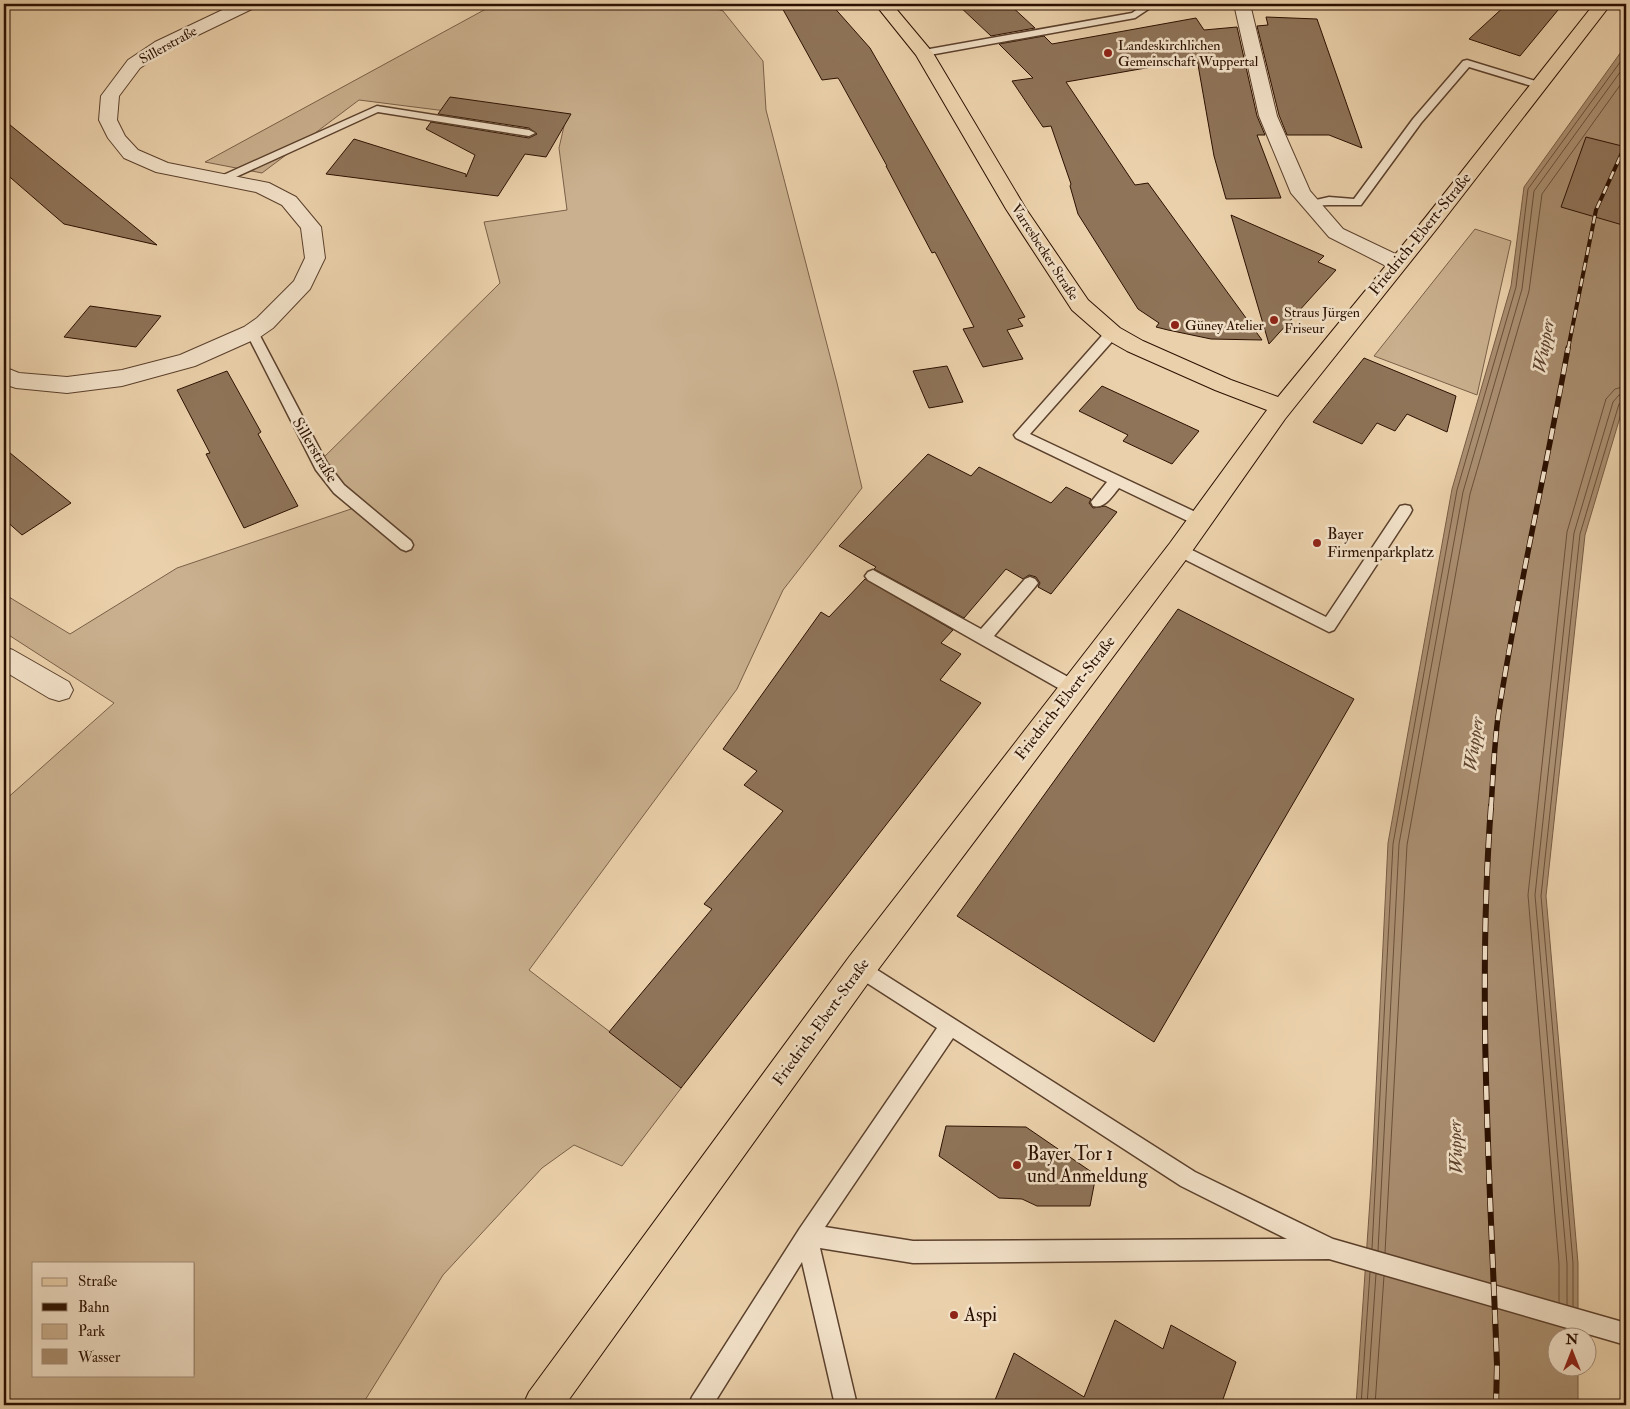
<svg xmlns="http://www.w3.org/2000/svg" width="1630" height="1409" font-family="'IM FELL Double Pica',serif">
	<style>
		.green { fill: #cab08e; stroke: #7a6048; fill-rule: evenodd }
		.water { fill: #aa8f71; stroke: #775c44 }
		.lines { fill: none; stroke-linecap: round; stroke-linejoin: round }
		.shore { stroke: #6a5039; stroke-width: 1 }
		.building { fill: #8f7459; stroke: #2b1001 }
		.lane-casing { stroke: #5b402c; stroke-width: 3 }
		.street-casing { stroke: #5b402c; stroke-width: 2 }
		.primary-casing { stroke: #2b1001; stroke-width: 2 }
		.lane { fill: #f2e1c8; fill-rule: evenodd }
		.street { fill: #f2e1c8; fill-rule: evenodd }
		.primary { fill: #ebd1ab; fill-rule: evenodd }
		.rail-far2-casing { stroke: #2b1001; stroke-width: 4 }
		.rail-far1-casing { stroke: #2b1001; stroke-width: 5.5 }
		.rail-casing { stroke: #2b1001; stroke-width: 6 }
		.rail-far2 { stroke: #f2e1c8; stroke-width: 2.5; stroke-dasharray: 8; stroke-linecap: butt }
		.rail-far1 { stroke: #f2e1c8; stroke-width: 4; stroke-dasharray: 11; stroke-linecap: butt }
		.rail { stroke: #f2e1c8; stroke-width: 4.5; stroke-dasharray: 14; stroke-linecap: butt }
		.poi-dot { fill: #8f2418; stroke: #f2e1c8; stroke-width: 2 }
		.labels { text-anchor: middle; dominant-baseline: central; stroke-width: 5; stroke-linejoin: round; paint-order: stroke }
		.far-street-label { font-size: 14px; fill: #2b1001; stroke: #f2e1c8 }
		.far-poi-label { font-size: 14px; fill: #2b1001; stroke: #f2e1c8; text-anchor: start }
		.street-label { font-size: 16px; fill: #2b1001; stroke: #f2e1c8 }
		.poi-label { font-size: 16px; fill: #2b1001; stroke: #f2e1c8; text-anchor: start }
		.water-label { font-size: 18px; font-style: italic; fill: #5e432e; stroke: #f2e1c8 }
		.near-poi-label { font-size: 19px; fill: #2b1001; stroke: #f2e1c8; text-anchor: start }
	</style>
	<rect width="100%" height="100%" fill="#ebd1ab"/>
	<filter id="stains"><feTurbulence type="fractalNoise" baseFrequency=".004" numOctaves="4"/><feColorMatrix values="0 0 0 0 .2 0 0 0 0 .09 0 0 0 0 .02 0 0 0 .5 -.17"/></filter>
	<radialGradient id="worn" r=".72"><stop offset=".6" stop-color="#630" stop-opacity="0"/><stop offset="1" stop-color="#630" stop-opacity=".3"/></radialGradient>
	<g class="green">
		<path d="M 495,4 L 703,4 L 723,11 L 763,61 L 766,110 L 837,383 L 862,488 L 783,590 L 737,689 L 529,970 L 682,1087 L 622,1166 L 574,1145 L 542,1168 L 443,1275 L 362,1405 L 4,1405 L 4,801 L 114,703 L 4,632 L 4,594 L 70,634 L 177,568 L 351,509 L 315,466 L 500,283 L 484,222 L 567,210 L 559,148 L 564,126 L 359,100 L 262,173 L 205,162 ZM 34,1263 L 194,1263 L 194,1375 L 34,1375 Z"/>
		<path d="M 1475,229 L 1511,241 L 1477,395 L 1374,356 Z"/>
	</g>
	<path class="water" d="M 1626,45 L 1626,397 L 1585,535 L 1546,896 L 1578,1263 L 1578,1336 L 1558,1336 L 1558,1366 L 1578,1367 L 1578,1405 L 1356,1405 L 1372,1171 L 1388,843 L 1452,489 L 1511,286 L 1524,187 Z"/>
	<g class="lines">
		<g class="shore">
			<path d="M 1372,1249 L 1393,844 L 1457,490 L 1516,287 L 1528,189 L 1626,54"/>
			<path d="M 1378,1251 L 1399,844 L 1463,492 L 1522,289 L 1534,191 L 1626,64"/>
			<path d="M 1385,1253 L 1407,845 L 1470,494 L 1529,291 L 1542,194 L 1626,77"/>
			<path d="M 1559,1303 L 1559,1264 L 1528,895 L 1567,532 L 1606,399 L 1615,389 L 1626,386"/>
			<path d="M 1567,1305 L 1567,1264 L 1535,895 L 1574,533 L 1613,402 L 1619,395 L 1626,394"/>
			<path d="M 1573,1306 L 1573,1263 L 1541,896 L 1580,534 L 1619,404 L 1626,400"/>
			<path d="M 1361,1405 L 1370,1272"/>
			<path d="M 1367,1405 L 1376,1274"/>
			<path d="M 1375,1405 L 1384,1276"/>
		</g>
	</g>
	<g class="building">
		<path d="M 780,4 L 831,4 L 870,48 L 1025,317 L 1018,319 L 1023,326 L 1007,330 L 1023,359 L 983,367 L 963,329 L 974,327 L 935,252 L 932,253 L 886,166 L 887,166 L 840,81 L 838,78 L 822,80 Z"/>
		<path d="M 957,4 L 1009,4 L 1035,28 L 991,36 Z"/>
		<path d="M 1507,4 L 1563,4 L 1520,56 L 1469,39 Z"/>
		<path d="M 1266,17 L 1317,19 L 1362,148 L 1329,135 L 1287,135 L 1279,115 L 1257,26 L 1268,25 Z"/>
		<path d="M 1196,18 L 1204,30 L 1237,27 L 1257,116 L 1265,135 L 1257,135 L 1281,198 L 1226,199 L 1214,156 L 1197,59 L 1066,82 L 1135,185 L 1148,183 L 1262,340 L 1211,339 L 1168,330 L 1156,327 L 1159,323 L 1138,309 L 1078,214 L 1070,186 L 1071,184 L 1051,126 L 1043,127 L 1012,81 L 1033,78 L 999,44 L 1044,36 L 1052,44 Z"/>
		<path d="M 450,97 L 571,114 L 546,157 L 525,154 L 498,196 L 326,174 L 354,139 L 466,174 L 466,177 L 475,155 L 426,129 L 431,122 L 529,138 L 537,134 L 529,128 L 438,114 Z"/>
		<path d="M 4,120 L 157,245 L 64,224 L 4,172 Z"/>
		<path d="M 1586,137 L 1626,147 L 1626,226 L 1561,207 Z"/>
		<path d="M 1231,215 L 1324,256 L 1318,262 L 1336,270 L 1269,344 Z"/>
		<path d="M 90,306 L 161,316 L 136,347 L 64,337 Z"/>
		<path d="M 1364,358 L 1456,396 L 1447,432 L 1407,414 L 1395,431 L 1377,423 L 1362,444 L 1313,422 Z"/>
		<path d="M 947,366 L 963,402 L 929,408 L 913,371 Z"/>
		<path d="M 227,371 L 261,432 L 258,434 L 298,506 L 244,528 L 206,454 L 210,453 L 177,390 Z"/>
		<path d="M 1102,386 L 1199,431 L 1172,464 L 1123,441 L 1128,435 L 1079,411 Z"/>
		<path d="M 4,448 L 71,503 L 22,535 L 4,519 Z"/>
		<path d="M 928,454 L 971,476 L 979,467 L 1051,503 L 1066,487 L 1091,499 L 1089,503 L 1093,508 L 1105,506 L 1117,512 L 1051,594 L 1038,587 L 1040,583 L 1036,577 L 1029,575 L 1023,579 L 1006,569 L 964,618 L 874,569 L 876,567 L 839,546 Z"/>
		<path d="M 865,579 L 953,630 L 941,643 L 961,654 L 940,680 L 981,703 L 681,1088 L 609,1032 L 712,909 L 704,904 L 783,811 L 744,785 L 757,771 L 723,749 L 821,612 L 829,617 Z"/>
		<path d="M 1178,609 L 1354,699 L 1154,1042 L 957,916 Z"/>
		<path d="M 946,1126 L 1026,1127 L 1096,1175 L 1090,1206 L 1037,1206 L 1022,1199 L 999,1198 L 939,1156 Z"/>
		<path d="M 1115,1320 L 1163,1349 L 1171,1325 L 1236,1362 L 1221,1405 L 993,1405 L 1014,1353 L 1084,1397 Z"/>
	</g>
	<g class="lines">
		<g class="lane-casing">
			<g id="lane">
				<path d="M 1145,4 L 1156,4 L 1135,18 L 924,56 L 919,53 L 924,50 L 1132,13 Z"/>
				<path d="M 1467,60 L 1542,83 L 1543,85 L 1538,88 L 1469,67 L 1421,123 L 1361,205 L 1329,205 L 1307,206 L 1305,204 L 1307,202 L 1329,197 L 1354,199 L 1413,119 L 1463,61 Z"/>
				<path d="M 377,106 L 529,130 L 535,133 L 529,136 L 378,112 L 227,181 L 219,181 L 217,179 L 219,177 Z"/>
				<path d="M 252,328 L 258,332 L 327,463 L 344,485 L 411,541 L 413,545 L 411,549 L 406,551 L 401,549 L 334,493 L 316,470 L 246,332 Z"/>
				<path d="M 1112,329 L 1118,333 L 1117,336 L 1030,434 L 1206,517 L 1208,521 L 1206,525 L 1201,526 L 1196,525 L 1119,488 C 1112,496 1105,509 1093,506 L 1091,502 L 1107,482 L 1016,438 L 1014,435 L 1107,330 Z"/>
				<path d="M 1405,505 L 1410,506 L 1412,510 L 1410,514 L 1334,630 L 1329,632 L 1174,554 L 1172,550 L 1174,546 L 1179,544 L 1184,546 L 1326,617 L 1400,506 Z"/>
				<path d="M 873,570 L 981,629 L 1025,579 L 1030,577 L 1035,579 L 1038,583 L 1035,587 L 994,636 L 1079,683 L 1081,688 L 1079,693 L 1073,695 L 1067,693 L 868,580 L 865,576 L 868,572 Z"/>
				<path d="M 860,959 L 1195,1172 L 1333,1239 L 1626,1323 L 1626,1345 L 1329,1259 L 913,1263 L 820,1248 L 857,1405 L 835,1405 L 802,1262 L 713,1405 L 689,1405 L 692,1397 L 800,1228 L 937,1028 L 853,974 L 851,968 L 853,962 ZM 953,1038 L 1181,1186 L 1287,1239 L 913,1241 L 825,1227 Z"/>
			</g>
		</g>
		<g class="street-casing">
			<g id="street">
				<path d="M 235,4 L 256,4 L 254,8 L 167,50 L 140,68 L 119,96 L 117,120 L 125,136 L 138,150 L 168,163 L 269,183 L 296,197 L 321,227 L 325,258 L 310,289 L 273,328 L 260,337 L 195,366 L 122,386 L 67,393 L 16,388 L 4,384 L 4,367 L 19,373 L 67,377 L 122,370 L 180,355 L 244,327 L 257,318 L 294,281 L 305,258 L 301,228 L 282,205 L 256,192 L 156,172 L 124,158 L 108,138 L 99,120 L 101,96 L 128,60 L 155,42 Z"/>
				<path d="M 1234,4 L 1250,4 L 1277,116 L 1310,191 L 1343,229 L 1404,258 L 1407,263 L 1404,268 L 1397,270 L 1390,268 L 1329,237 L 1291,193 L 1259,116 Z"/>
				<path d="M 4,647 L 13,650 L 69,682 L 73,690 L 69,698 L 59,701 L 49,698 L 4,671 Z"/>
			</g>
		</g>
		<g class="primary-casing">
			<path id="primary" d="M 875,4 L 892,4 L 933,53 L 1026,209 L 1088,300 L 1120,328 L 1143,341 L 1231,380 L 1278,397 L 1425,218 L 1594,4 L 1611,4 L 1439,226 L 1285,419 L 1188,557 L 871,979 L 565,1405 L 523,1405 L 529,1392 L 849,957 L 1170,543 L 1267,410 L 1215,390 L 1127,351 L 1104,338 L 1072,310 L 1006,209 L 916,55 Z"/>
		</g>
		<use href="#lane" class="lane"/>
		<use href="#street" class="street"/>
		<use href="#primary" class="primary"/>
		<g class="rail-far2-casing">
			<path id="rail-far2" d="M 1568,349 L 1596,210 L 1626,144"/>
		</g>
		<g class="rail-far1-casing">
			<path id="rail-far1" d="M 1491,808 C 1493,778 1494,747 1498,717 C 1517,593 1546,471 1568,348"/>
		</g>
		<g class="rail-casing">
			<path id="rail" d="M 1491,806 C 1477,991 1490,1180 1497,1365 L 1496,1405"/>
		</g>
		<use href="#rail-far2" class="rail-far2"/>
		<use href="#rail-far1" class="rail-far1"/>
		<use href="#rail" class="rail"/>
	</g>
	<g class="poi-dot">
		<circle cx="1108" cy="53" r="5"/>
		<circle cx="1274" cy="320" r="5"/>
		<circle cx="1175" cy="325" r="5"/>
		<circle cx="1317" cy="543" r="5"/>
		<circle cx="1017" cy="1165" r="5"/>
		<circle cx="954" cy="1315" r="5"/>
	</g>
	<g class="labels">
		<g class="far-street-label">
			<text transform="translate(168 45) rotate(-29)">Sillerstraße</text>
			<text transform="translate(1045 252) rotate(57)">Varresbecker Straße</text>
		</g>
		<g class="far-poi-label">
			<text x="1118" y="45">Landeskirchlichen<tspan x="1118" dy="16">Gemeinschaft Wuppertal</tspan></text>
			<text x="1284" y="312">Straus Jürgen<tspan x="1284" dy="16">Friseur</tspan></text>
			<text x="1185" y="325">Güney Atelier</text>
		</g>
		<g class="street-label">
			<text transform="translate(1420 234) rotate(-51)">Friedrich-Ebert-Straße</text>
			<text transform="translate(315 450) rotate(59)">Sillerstraße</text>
			<text transform="translate(1065 698) rotate(-52)">Friedrich-Ebert-Straße</text>
			<text transform="translate(821 1022) rotate(-54)">Friedrich-Ebert-Straße</text>
		</g>
		<g class="poi-label">
			<text x="1327" y="534">Bayer<tspan x="1327" dy="18">Firmenparkplatz</tspan></text>
		</g>
		<g class="water-label">
			<text transform="translate(1544 346) rotate(-80)">Wupper</text>
			<text transform="translate(1474 744) rotate(-82)">Wupper</text>
			<text transform="translate(1456 1147) rotate(-92)">Wupper</text>
		</g>
		<g class="near-poi-label">
			<text x="1027" y="1154">Bayer Tor 1<tspan x="1027" dy="22">und Anmeldung</tspan></text>
			<text x="964" y="1315">Aspi</text>
		</g>
	</g>
	<rect width="1630" height="1409" fill="none" stroke="#ebd1ab" stroke-width="20"/>
	<rect x="5" y="5" width="1620" height="1399" fill="none" stroke="#2b1001" stroke-width="2.5"/>
	<rect x="10" y="10" width="1610" height="1389" fill="none" stroke="#2b1001"/>
	<rect x="32" y="1262" width="162" height="115" fill="#f2e1c8" stroke="#a28d78"/>
	<rect x="42" y="1278" width="25" height="8" fill="#ebd1ab" stroke="#a28d78"/>
	<text x="78" y="1286" font-size="15" fill="#2b1001">Straße</text>
	<rect x="42" y="1303" width="25" height="8" fill="#2b1001" stroke="#a28d78"/>
	<text x="78" y="1312" font-size="15" fill="#2b1001">Bahn</text>
	<rect x="42" y="1324" width="25" height="15" fill="#cab08e" stroke="#a28d78"/>
	<text x="78" y="1336" font-size="15" fill="#2b1001">Park</text>
	<rect x="42" y="1349" width="25" height="15" fill="#aa8f71" stroke="#a28d78"/>
	<text x="78" y="1362" font-size="15" fill="#2b1001">Wasser</text>
	<g transform="translate(1572 1352)"><circle r="24" fill="#f2e1c8" stroke="#a28d78"/>
	<path d="M0-4L9 19L0 12L-9 19Z" fill="#8f2418"/>
	<text y="-8" font-size="14" font-weight="bold" text-anchor="middle" fill="#2b1001">N</text>
	</g>
	<rect width="100%" height="100%" filter="url(#stains)"/>
	<rect width="100%" height="100%" fill="url(#worn)"/>
</svg>
